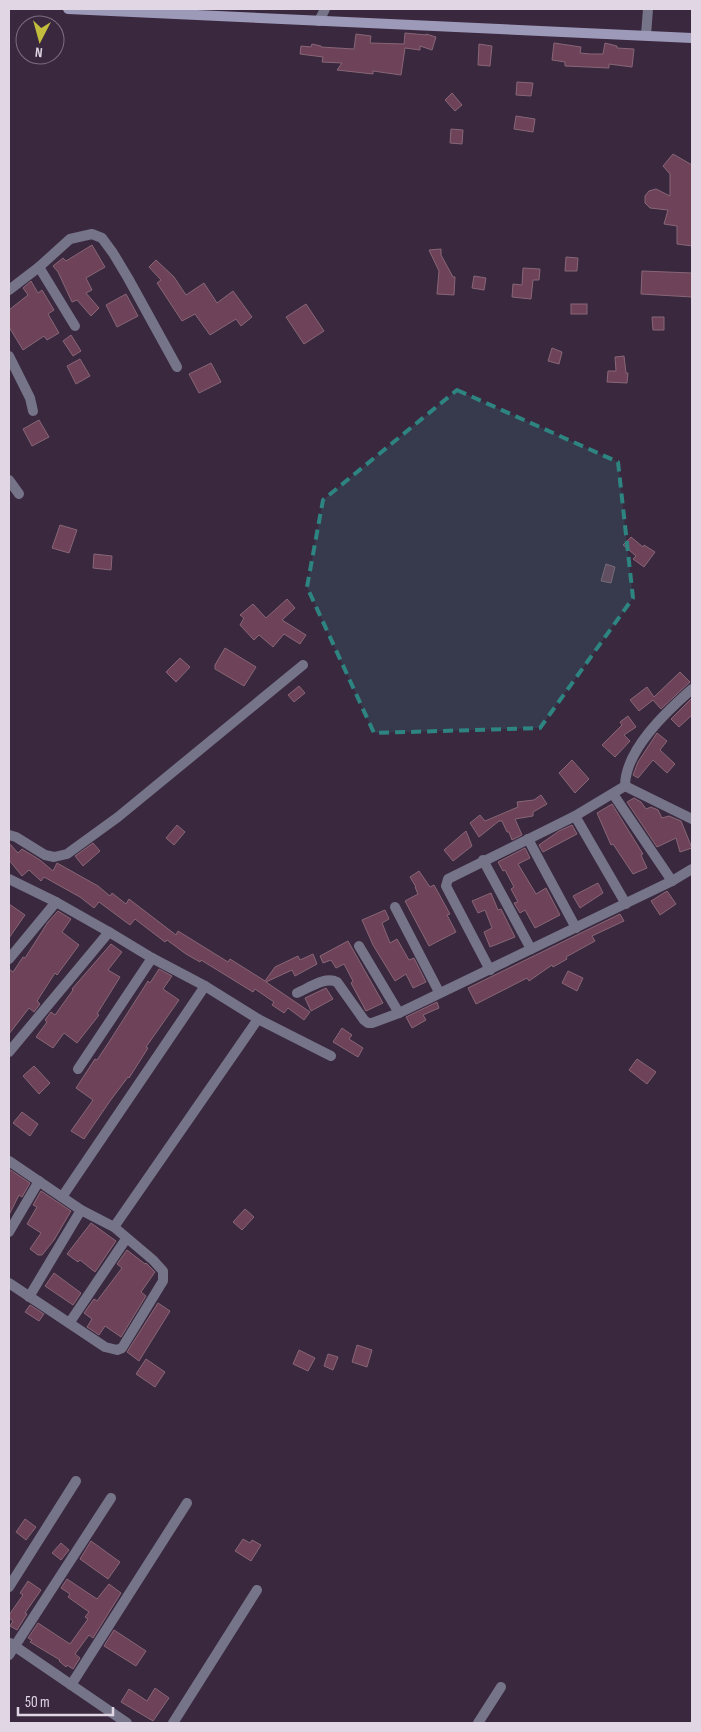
<svg xmlns="http://www.w3.org/2000/svg" width="701" height="1732" font-family="'Sofia Sans Condensed',sans-serif">
	<style>
		.building { fill: #6e4359; stroke: #876676 }
		.lines { fill: none; stroke-linecap: round; stroke-linejoin: round }
		.street { stroke: #757488; stroke-width: 10 }
		.secondary { stroke: #9d9ab9; stroke-width: 10 }
		.marked { fill: #2e8480; fill-opacity: 0.2; stroke: #2e8480; stroke-width: 4; stroke-dasharray: 10 6; stroke-linejoin: round }
	</style>
	<rect width="100%" height="100%" fill="#3a283f"/>
	<g class="building">
		<path d="M 405,33 L 426,35 L 426,34 L 436,37 L 432,50 L 420,46 L 420,50 L 405,48 L 401,75 L 373,71 L 373,74 L 337,70 L 342,63 L 322,62 L 323,57 L 300,54 L 301,46 L 311,47 L 312,44 L 321,46 L 321,47 L 354,49 L 356,34 L 371,36 L 370,43 L 404,44 Z"/>
		<path d="M 554,43 L 581,47 L 580,53 L 591,54 L 603,54 L 605,43 L 617,46 L 617,48 L 634,49 L 632,67 L 609,64 L 609,68 L 565,66 L 565,62 L 552,60 Z"/>
		<path d="M 479,44 L 492,46 L 490,66 L 478,65 Z"/>
		<path d="M 517,82 L 533,83 L 531,96 L 516,95 Z"/>
		<path d="M 452,93 L 462,105 L 455,111 L 445,100 Z"/>
		<path d="M 516,116 L 535,119 L 533,132 L 514,129 Z"/>
		<path d="M 451,129 L 463,130 L 462,144 L 450,143 Z"/>
		<path d="M 673,154 L 692,165 L 692,246 L 677,244 L 677,226 L 664,224 L 668,210 L 650,208 L 645,203 L 645,196 L 649,191 L 656,189 L 670,196 L 670,174 L 663,166 Z"/>
		<path d="M 92,245 L 105,267 L 86,278 L 92,290 L 86,293 L 99,308 L 91,316 L 77,300 L 72,302 L 58,272 L 53,266 L 63,258 L 66,261 Z"/>
		<path d="M 441,249 L 441,255 L 453,277 L 455,277 L 454,295 L 437,294 L 439,271 L 429,250 Z"/>
		<path d="M 566,257 L 578,258 L 577,271 L 565,271 Z"/>
		<path d="M 156,260 L 174,277 L 186,295 L 204,283 L 217,303 L 233,291 L 252,317 L 241,326 L 236,319 L 210,335 L 195,314 L 182,321 L 157,283 L 161,280 L 149,267 Z"/>
		<path d="M 523,268 L 540,269 L 539,280 L 533,280 L 531,299 L 512,297 L 513,284 L 522,285 Z"/>
		<path d="M 642,271 L 692,273 L 692,297 L 641,294 Z"/>
		<path d="M 474,276 L 486,278 L 484,290 L 472,288 Z"/>
		<path d="M 31,281 L 38,293 L 42,290 L 54,310 L 48,314 L 59,333 L 47,340 L 44,336 L 23,350 L 9,327 L 9,310 L 28,295 L 23,288 Z"/>
		<path d="M 126,294 L 138,316 L 117,327 L 106,305 Z"/>
		<path d="M 306,304 L 324,331 L 304,344 L 286,317 Z"/>
		<rect x="571" y="304" width="16" height="10"/>
		<path d="M 652,317 L 664,317 L 664,330 L 653,330 Z"/>
		<path d="M 71,335 L 81,351 L 73,356 L 63,341 Z"/>
		<path d="M 552,348 L 562,352 L 559,364 L 548,361 Z"/>
		<path d="M 624,356 L 626,373 L 628,373 L 627,383 L 607,382 L 608,371 L 616,371 L 615,357 Z"/>
		<path d="M 80,359 L 90,376 L 76,384 L 67,366 Z"/>
		<path d="M 211,363 L 221,382 L 199,393 L 189,374 Z"/>
		<path d="M 39,420 L 49,437 L 32,446 L 23,429 Z"/>
		<path d="M 60,525 L 77,530 L 69,553 L 52,548 Z"/>
		<path d="M 631,537 L 643,547 L 644,545 L 655,552 L 644,567 L 633,559 L 636,556 L 623,545 Z"/>
		<path d="M 94,554 L 112,556 L 111,570 L 93,568 Z"/>
		<path d="M 606,564 L 615,567 L 611,583 L 601,581 Z"/>
		<path d="M 287,599 L 295,608 L 282,620 L 306,635 L 300,644 L 284,634 L 273,647 L 259,635 L 254,640 L 240,625 L 244,618 L 240,615 L 253,604 L 266,618 Z"/>
		<path d="M 225,648 L 256,667 L 244,686 L 215,669 L 215,665 Z"/>
		<path d="M 180,658 L 190,667 L 176,682 L 166,672 Z"/>
		<path d="M 680,672 L 690,682 L 661,709 L 653,700 L 639,711 L 630,700 L 647,687 L 654,697 Z"/>
		<path d="M 299,686 L 305,693 L 294,702 L 288,695 Z"/>
		<path d="M 692,698 L 692,715 L 679,727 L 671,719 Z"/>
		<path d="M 628,716 L 636,727 L 624,735 L 630,741 L 615,757 L 602,745 L 622,725 L 620,722 Z"/>
		<path d="M 657,733 L 667,741 L 660,750 L 675,764 L 667,773 L 653,760 L 638,778 L 633,775 L 638,762 Z"/>
		<path d="M 572,760 L 589,779 L 575,793 L 559,773 Z"/>
		<path d="M 541,795 L 547,804 L 533,812 L 533,816 L 515,819 L 522,835 L 512,840 L 509,832 L 507,832 L 502,821 L 499,821 L 479,837 L 470,823 L 480,815 L 485,821 L 518,807 L 517,802 L 534,800 Z"/>
		<path d="M 634,798 L 641,802 L 646,809 L 651,807 L 658,810 L 662,818 L 669,816 L 681,821 L 692,848 L 680,852 L 676,838 L 657,847 L 627,802 Z"/>
		<path d="M 612,804 L 643,854 L 641,855 L 647,868 L 633,874 L 613,844 L 611,845 L 597,813 Z"/>
		<path d="M 177,825 L 185,832 L 174,845 L 166,838 Z"/>
		<path d="M 572,825 L 577,834 L 543,852 L 539,845 L 559,831 Z"/>
		<path d="M 466,831 L 472,846 L 453,861 L 444,850 Z"/>
		<path d="M 9,843 L 18,853 L 22,849 L 40,860 L 53,871 L 57,863 L 98,886 L 110,896 L 112,893 L 126,904 L 129,899 L 176,935 L 178,931 L 228,962 L 230,959 L 265,981 L 275,967 L 298,956 L 300,960 L 313,954 L 317,964 L 295,976 L 292,970 L 266,982 L 310,1012 L 304,1020 L 288,1008 L 284,1013 L 272,1005 L 274,1002 L 255,989 L 253,992 L 201,960 L 200,962 L 186,954 L 167,940 L 165,942 L 135,919 L 130,925 L 99,902 L 94,908 L 80,897 L 44,877 L 41,881 L 29,870 L 22,876 L 9,860 Z"/>
		<path d="M 93,843 L 100,851 L 83,866 L 75,856 Z"/>
		<path d="M 525,848 L 530,858 L 518,864 L 536,894 L 546,888 L 560,915 L 535,928 L 525,910 L 520,913 L 514,903 L 518,902 L 511,889 L 514,887 L 505,870 L 503,871 L 498,862 Z"/>
		<path d="M 419,871 L 430,887 L 434,885 L 450,914 L 447,915 L 456,932 L 429,946 L 405,901 L 418,894 L 415,887 L 416,887 L 410,877 Z"/>
		<path d="M 598,883 L 603,893 L 580,908 L 573,896 Z"/>
		<path d="M 667,891 L 676,904 L 660,915 L 651,901 Z"/>
		<path d="M 491,893 L 498,910 L 501,909 L 515,937 L 490,947 L 484,932 L 492,928 L 485,910 L 478,913 L 472,901 Z"/>
		<path d="M 9,904 L 25,915 L 9,938 Z"/>
		<path d="M 385,910 L 389,919 L 382,923 L 390,943 L 397,939 L 409,960 L 414,958 L 426,982 L 413,988 L 406,974 L 395,981 L 373,945 L 362,920 Z"/>
		<path d="M 58,911 L 71,919 L 62,932 L 79,945 L 57,975 L 55,973 L 37,1001 L 40,1004 L 34,1012 L 29,1008 L 9,1034 L 9,969 L 13,972 L 23,957 L 25,958 L 48,922 Z"/>
		<path d="M 620,914 L 624,921 L 592,936 L 595,941 L 566,957 L 567,959 L 553,967 L 552,965 L 529,981 L 527,978 L 476,1004 L 468,988 Z"/>
		<path d="M 348,941 L 383,1003 L 366,1011 L 351,983 L 353,981 L 344,964 L 336,968 L 331,960 L 323,963 L 320,956 Z"/>
		<path d="M 111,944 L 122,952 L 108,970 L 120,977 L 97,1014 L 99,1015 L 77,1043 L 64,1033 L 53,1048 L 36,1037 L 47,1022 L 45,1020 L 51,1012 L 55,1015 L 73,990 L 72,989 Z"/>
		<path d="M 159,969 L 172,976 L 163,989 L 179,1000 L 146,1047 L 148,1048 L 129,1078 L 128,1077 L 110,1101 L 84,1139 L 71,1131 L 93,1100 L 76,1088 L 95,1059 L 97,1060 L 109,1042 L 148,981 L 150,983 Z"/>
		<path d="M 568,971 L 583,978 L 577,991 L 562,983 Z"/>
		<path d="M 326,988 L 333,999 L 311,1011 L 305,998 Z"/>
		<path d="M 437,1002 L 439,1008 L 423,1015 L 426,1020 L 412,1028 L 406,1017 Z"/>
		<path d="M 342,1028 L 352,1035 L 349,1039 L 363,1048 L 358,1057 L 333,1042 Z"/>
		<path d="M 637,1059 L 656,1072 L 647,1084 L 629,1070 Z"/>
		<path d="M 34,1066 L 50,1083 L 39,1094 L 23,1076 Z"/>
		<path d="M 22,1112 L 38,1124 L 30,1136 L 13,1123 Z"/>
		<path d="M 9,1169 L 30,1183 L 22,1197 L 19,1195 L 9,1215 Z"/>
		<path d="M 41,1191 L 71,1211 L 54,1240 L 42,1255 L 38,1255 L 30,1249 L 41,1233 L 27,1224 L 37,1207 L 33,1205 Z"/>
		<path d="M 245,1209 L 254,1217 L 242,1230 L 233,1222 Z"/>
		<path d="M 91,1223 L 116,1241 L 95,1272 L 80,1260 L 78,1262 L 67,1254 Z"/>
		<path d="M 127,1250 L 145,1264 L 146,1263 L 155,1272 L 141,1292 L 146,1296 L 121,1337 L 105,1326 L 99,1335 L 87,1327 L 92,1319 L 84,1313 L 94,1299 L 97,1301 L 122,1268 L 117,1264 Z"/>
		<path d="M 54,1273 L 81,1293 L 73,1305 L 45,1286 Z"/>
		<path d="M 158,1303 L 170,1311 L 139,1361 L 127,1352 Z"/>
		<path d="M 30,1305 L 44,1314 L 39,1321 L 25,1312 Z"/>
		<path d="M 357,1345 L 372,1350 L 367,1367 L 352,1362 Z"/>
		<path d="M 299,1350 L 315,1358 L 308,1371 L 293,1364 Z"/>
		<path d="M 328,1354 L 338,1357 L 333,1370 L 324,1366 Z"/>
		<path d="M 146,1359 L 165,1372 L 155,1387 L 136,1374 Z"/>
		<path d="M 25,1519 L 36,1527 L 26,1540 L 16,1532 Z"/>
		<path d="M 243,1539 L 250,1543 L 252,1540 L 261,1545 L 251,1561 L 235,1551 Z"/>
		<path d="M 91,1541 L 120,1562 L 108,1579 L 80,1559 Z"/>
		<path d="M 61,1543 L 69,1550 L 61,1560 L 52,1553 Z"/>
		<path d="M 67,1579 L 97,1599 L 109,1584 L 121,1593 L 93,1638 L 89,1635 L 75,1654 L 80,1658 L 73,1669 L 67,1665 L 66,1667 L 59,1661 L 60,1660 L 30,1642 L 32,1640 L 28,1638 L 38,1623 L 70,1644 L 88,1619 L 85,1617 L 89,1612 L 68,1597 L 70,1594 L 61,1588 Z"/>
		<path d="M 28,1581 L 41,1590 L 25,1613 L 27,1614 L 17,1630 L 10,1626 L 13,1621 L 9,1618 L 9,1615 L 23,1595 L 20,1593 Z"/>
		<path d="M 114,1630 L 146,1651 L 136,1666 L 104,1646 Z"/>
		<path d="M 155,1688 L 169,1698 L 153,1721 L 121,1702 L 129,1689 L 147,1701 Z"/>
	</g>
	<g class="lines">
		<g class="street">
			<path d="M 319,21 L 325,9"/>
			<path d="M 646,35 L 648,9"/>
			<path d="M 39,267 L 75,326"/>
			<path d="M 9,290 L 39,267 L 70,239 L 92,234 L 102,238 L 113,253 L 128,278 L 177,367"/>
			<path d="M 9,356 L 30,398 L 33,411"/>
			<path d="M 9,480 L 19,494"/>
			<path d="M 625,786 L 692,819"/>
			<path d="M 613,794 L 672,881"/>
			<path d="M 575,816 L 626,904"/>
			<path d="M 9,835 L 16,837 L 45,855 L 54,857 L 67,854 L 118,817 L 303,665"/>
			<path d="M 528,839 L 576,928"/>
			<path d="M 483,860 L 531,949"/>
			<path d="M 9,879 L 56,902 L 109,932 L 152,958 L 205,986 L 258,1019 L 331,1056"/>
			<path d="M 395,907 L 439,992"/>
			<path d="M 359,946 L 399,1013"/>
			<path d="M 9,959 L 56,902"/>
			<path d="M 490,970 L 446,886 L 448,879 L 575,816 L 625,786 C 625,750 667,711 692,689"/>
			<path d="M 297,993 C 309,988 325,976 337,982 L 364,1020 L 368,1023 L 372,1023 L 399,1013 L 672,881 L 692,869"/>
			<path d="M 9,1052 L 109,932"/>
			<path d="M 78,1069 L 152,958"/>
			<path d="M 9,1161 L 81,1210 L 114,1227 L 153,1260 L 163,1271 L 163,1281 L 122,1348 L 117,1350 L 105,1347 L 9,1283"/>
			<path d="M 62,1197 L 205,986"/>
			<path d="M 114,1227 L 258,1019"/>
			<path d="M 9,1232 L 39,1181"/>
			<path d="M 29,1297 L 81,1210"/>
			<path d="M 70,1322 L 126,1239"/>
			<path d="M 9,1587 L 76,1481"/>
			<path d="M 10,1643 L 127,1723"/>
			<path d="M 9,1655 L 111,1498"/>
			<path d="M 71,1685 L 187,1503"/>
			<path d="M 173,1723 L 257,1590"/>
			<path d="M 478,1723 L 501,1687"/>
		</g>
		<path class="secondary" d="M 68,9 L 692,38"/>
	</g>
	<path class="marked" d="M 457,390 L 618,462 L 633,598 L 540,728 L 374,733 L 307,587 L 323,500 Z"/>
	<rect width="701" height="1732" fill="none" stroke="#e1d6e4" stroke-width="20"/>
	<g transform="translate(40 40) rotate(186)"><circle r="24" fill="#3a283f" stroke="#7d6e81"/>
	<path d="M0-4L9 19L0 12L-9 19Z" fill="#c3bd3e"/>
	<text y="-8" font-size="14" font-weight="bold" text-anchor="middle" fill="#e1d6e4">N</text>
	</g>
	<path d="M18 1707v8h95v-8" fill="none" stroke="#e1d6e4" stroke-width="2.5"/>
	<text x="25" y="1707" font-size="15" fill="#e1d6e4" stroke="#3a283f" stroke-width="4" paint-order="stroke">50 m</text>
</svg>
